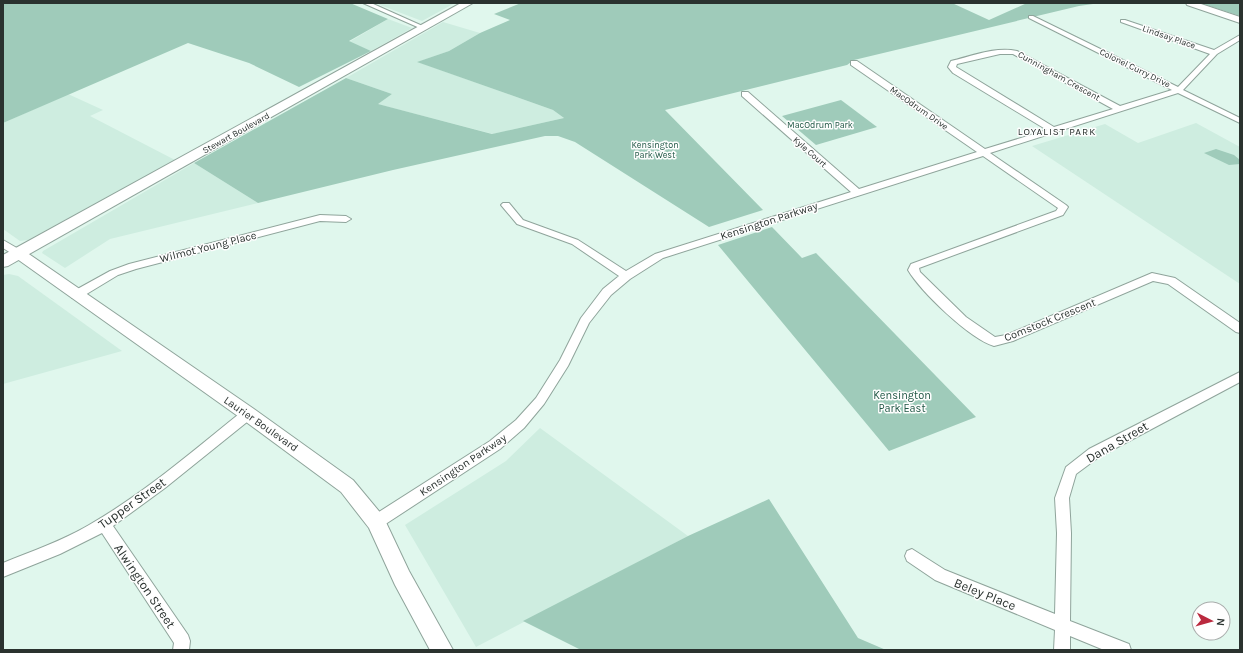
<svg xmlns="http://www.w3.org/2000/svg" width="1243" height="653" font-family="Karla,sans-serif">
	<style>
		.built { fill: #ceede0 }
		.green { fill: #9fcbba }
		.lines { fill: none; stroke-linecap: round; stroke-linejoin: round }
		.street-casing { stroke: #8fa49b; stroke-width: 2 }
		.secondary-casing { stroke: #8fa49b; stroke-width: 2 }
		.primary-casing { stroke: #8fa49b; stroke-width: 2 }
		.street { fill: #fff; fill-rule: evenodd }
		.secondary { fill: #fff; fill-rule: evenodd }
		.primary { fill: #fff; fill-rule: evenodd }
		.labels { text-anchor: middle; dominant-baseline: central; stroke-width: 3; stroke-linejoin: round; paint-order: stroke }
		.far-street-label { font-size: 9px; fill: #2a322f; stroke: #fefefe }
		.far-park-label { font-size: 9px; fill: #1f5644; stroke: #fefefe }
		.far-neighbourhood-label { font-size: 10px; letter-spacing: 1px; fill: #2a322f; stroke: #fefefe }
		.street-label { font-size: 11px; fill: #2a322f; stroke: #fefefe }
		.park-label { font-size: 11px; fill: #1f5644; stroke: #fefefe }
		.near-street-label { font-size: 13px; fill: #2a322f; stroke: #fefefe }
	</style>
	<rect width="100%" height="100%" fill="#e0f7ed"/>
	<g class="built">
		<path d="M 375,3 L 455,3 L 422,21 Z"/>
		<path d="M 388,19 L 412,28 L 371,51 L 349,42 Z"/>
		<path d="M 443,22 L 480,33 L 449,51 L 418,62 L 553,110 L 564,118 L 493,134 L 377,104 L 392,94 L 346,78 Z"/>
		<path d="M 68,94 L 103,110 L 90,116 L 175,160 L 28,240 L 20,241 L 3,229 L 3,123 Z"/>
		<path d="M 1196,123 L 1240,147 L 1240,284 L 1032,146 L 1105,124 L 1138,143 Z"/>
		<path d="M 194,163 L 258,203 L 110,239 L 65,268 L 42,253 L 43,251 Z"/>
		<path d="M 9,274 L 18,276 L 122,351 L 3,384 L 3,275 Z"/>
		<path d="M 540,428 L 688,536 L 476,647 L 405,525 L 506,461 Z"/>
	</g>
	<g class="green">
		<path d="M 3,3 L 350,3 L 388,19 L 349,41 L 371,51 L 299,87 L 249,63 L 188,43 L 3,123 Z"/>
		<path d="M 521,3 L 952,3 L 989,20 L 1027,3 L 1100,3 L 1079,6 L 854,60 L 847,65 L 665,110 L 763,210 L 709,227 L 575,142 L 558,136 L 545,136 L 393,170 L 258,203 L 194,163 L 346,78 L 392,94 L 378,104 L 492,134 L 564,118 L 553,110 L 417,62 L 449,51 L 480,33 L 510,20 L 494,14 Z"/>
		<path d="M 1200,3 L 1240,3 L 1240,16 Z"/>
		<path d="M 841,100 L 877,127 L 816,145 L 782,116 Z"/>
		<path d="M 1216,149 L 1234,155 L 1240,160 L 1240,164 L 1229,165 L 1204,153 Z"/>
		<path d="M 772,227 L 802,258 L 816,253 L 976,417 L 889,451 L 718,245 Z"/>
		<path d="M 769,499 L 858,638 L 886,650 L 581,650 L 523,621 L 688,536 Z"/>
	</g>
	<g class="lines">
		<g class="street-casing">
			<g id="street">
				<path d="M 363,3 L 371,3 L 427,28 L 422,29 Z"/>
				<path d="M 1029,16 L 1033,16 L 1178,87 L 1210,54 L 1121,22 L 1121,20 L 1125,20 L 1214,50 L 1240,35 L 1240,40 L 1217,54 L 1183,90 L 1240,118 L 1240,123 L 1178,93 L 990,153 L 1066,205 L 1068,207 L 1063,215 L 919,268 L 920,272 L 966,317 L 995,337 L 1006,335 L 1152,273 L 1175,278 L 1240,323 L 1240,333 L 1236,332 L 1168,284 L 1153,281 L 1013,341 L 994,346 C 970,339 921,292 908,270 L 911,264 L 1056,211 L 1058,208 L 983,156 L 663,258 L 630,279 L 611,295 L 589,323 L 568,366 L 544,404 L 524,428 L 500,449 L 381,527 L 376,528 L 371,527 L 369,522 L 371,517 L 490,441 L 516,420 L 536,398 L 560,360 L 581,318 L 603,289 L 619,276 L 572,244 L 517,224 L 501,205 L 503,203 L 509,203 L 523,220 L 578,240 L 626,271 L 655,254 L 851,192 L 742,96 L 742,92 L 748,92 L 859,189 L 977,152 L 851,65 L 851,61 L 857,61 L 985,149 L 1047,130 L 953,73 L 948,67 L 951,61 C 972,56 996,46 1017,51 L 1120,106 L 1172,90 L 1029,18 ZM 1000,54 L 1013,54 L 1113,109 L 1054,127 L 956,67 L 957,64 Z"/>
				<path d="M 320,215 L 346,216 L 351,219 L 346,222 L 320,221 L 136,269 L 118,275 L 80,298 L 72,298 L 71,295 L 72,292 L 110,271 L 129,264 Z"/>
				<path d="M 3,240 L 22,251 L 23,253 L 22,255 L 14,255 L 3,248 Z"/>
				<path d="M 1240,372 L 1240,382 L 1099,457 L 1076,474 L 1069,498 L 1071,533 L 1070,621 L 1129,644 L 1131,650 L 1104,650 L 1070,636 L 1070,650 L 1054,650 L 1055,630 L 935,580 L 907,561 L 905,556 L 907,551 L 912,549 L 945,570 L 1055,614 L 1057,533 L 1055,498 L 1066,467 L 1089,449 Z"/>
				<path d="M 248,409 L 252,410 L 254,414 L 252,418 L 165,488 L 113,526 L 188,635 L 190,641 L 189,650 L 173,650 L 174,643 L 102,533 L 60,554 L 3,577 L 3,563 C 32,551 62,541 89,525 C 145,493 194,450 244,410 Z"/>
			</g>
		</g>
		<g class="secondary-casing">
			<g id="secondary">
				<path d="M 1186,3 L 1198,3 L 1240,17 L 1240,23 L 1187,5 Z"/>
				<path d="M 18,248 L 23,250 L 254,409 L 353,480 L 383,516 L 409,571 L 453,650 L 430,650 L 395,585 L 369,528 L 341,492 L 242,419 L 13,256 L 11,253 L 13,250 Z"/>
			</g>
		</g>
		<g class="primary-casing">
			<path id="primary" d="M 461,3 L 473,3 L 8,266 L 3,267 L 3,255 Z"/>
		</g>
		<use href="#street" class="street"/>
		<use href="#secondary" class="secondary"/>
		<use href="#primary" class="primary"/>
	</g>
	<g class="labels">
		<g class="far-street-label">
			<text transform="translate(1169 37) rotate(19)">Lindsay Place</text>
			<text transform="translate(1135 68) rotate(26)">Colonel Curry Drive</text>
			<text transform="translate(1059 76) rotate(29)">Cunningham Crescent</text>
			<text transform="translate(919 108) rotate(35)">MacOdrum Drive</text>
			<text transform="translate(236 133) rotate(-29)">Stewart Boulevard</text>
			<text transform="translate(810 152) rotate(41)">Kyle Court</text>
		</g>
		<g class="far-park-label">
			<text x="820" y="125">MacOdrum Park</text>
			<text x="655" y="145">Kensington<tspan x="655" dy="10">Park West</tspan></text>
		</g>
		<g class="far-neighbourhood-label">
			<text x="1057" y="132">LOYALIST PARK</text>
		</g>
		<g class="street-label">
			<text transform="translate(769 221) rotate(-18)">Kensington Parkway</text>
			<text transform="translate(208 247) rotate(-14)">Wilmot Young Place</text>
			<text transform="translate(1050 320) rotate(-22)">Comstock Crescent</text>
			<text transform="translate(261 424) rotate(35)">Laurier Boulevard</text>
			<text transform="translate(463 465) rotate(-34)">Kensington Parkway</text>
		</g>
		<g class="park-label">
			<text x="902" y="395">Kensington<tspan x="902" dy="13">Park East</tspan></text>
		</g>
		<g class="near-street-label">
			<text transform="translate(1117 442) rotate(-30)">Dana Street</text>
			<text transform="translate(132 503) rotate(-35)">Tupper Street</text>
			<text transform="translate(145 586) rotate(56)">Alwington Street</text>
			<text transform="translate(985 594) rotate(22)">Beley Place</text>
		</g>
	</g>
	<rect width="1243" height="653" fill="none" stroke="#2a322f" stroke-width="8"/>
	<g transform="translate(1211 621) rotate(96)"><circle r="19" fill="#fefefe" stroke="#a9acab"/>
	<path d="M0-3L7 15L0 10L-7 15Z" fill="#ba293e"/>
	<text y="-6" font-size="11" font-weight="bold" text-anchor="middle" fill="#2a322f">N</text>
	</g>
</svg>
